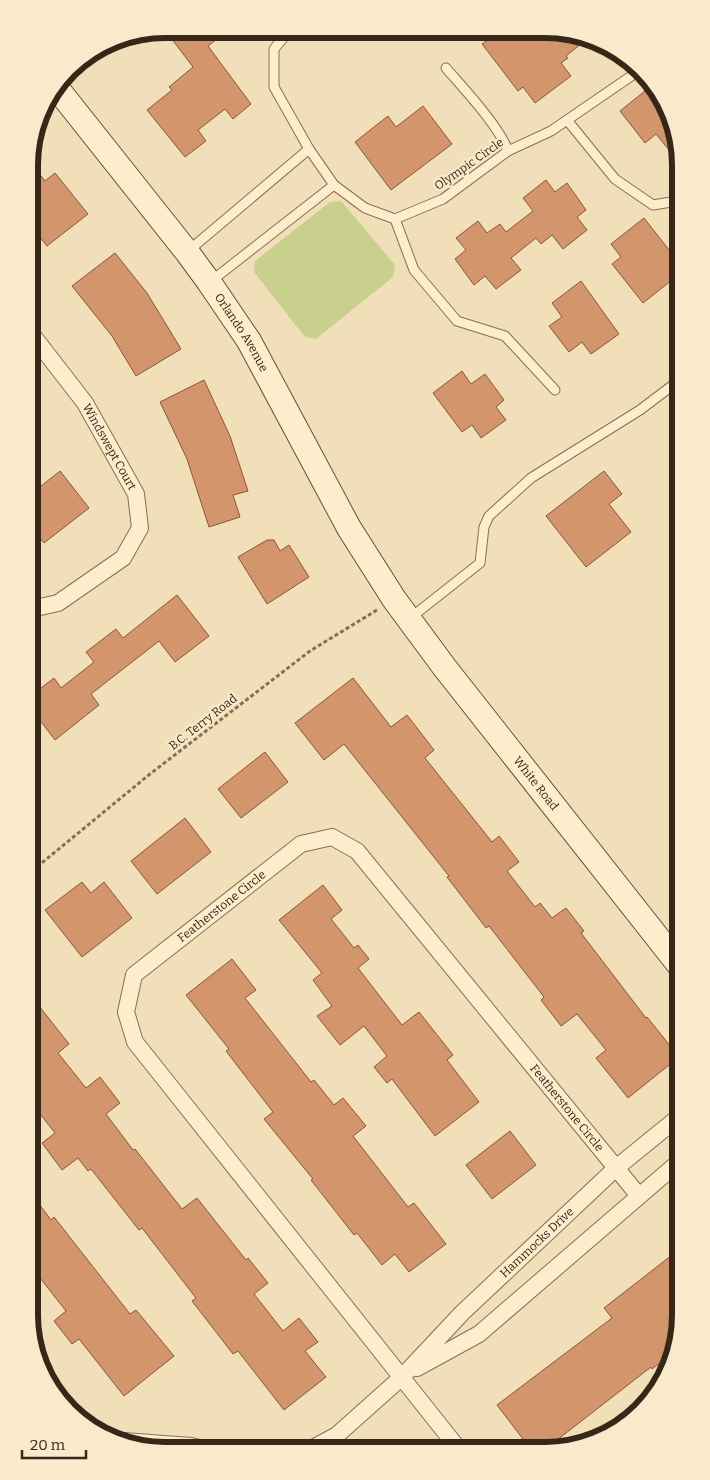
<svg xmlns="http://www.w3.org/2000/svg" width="710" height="1480" font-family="Bitter,serif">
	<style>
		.green { fill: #c9d08d }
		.building { fill: #d3956c; stroke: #8a5637 }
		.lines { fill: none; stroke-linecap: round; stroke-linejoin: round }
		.lane-casing { stroke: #896f53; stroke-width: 11 }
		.street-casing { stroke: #896f53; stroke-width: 18 }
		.secondary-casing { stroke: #6a4f36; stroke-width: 26 }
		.path { stroke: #896f53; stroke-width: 3; stroke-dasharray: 4 2.5; stroke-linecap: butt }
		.lane { stroke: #fcedcd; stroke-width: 9 }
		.street { stroke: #fcedcd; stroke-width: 16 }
		.secondary { stroke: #fcedcd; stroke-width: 24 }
		.labels { text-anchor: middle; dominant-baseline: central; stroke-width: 4.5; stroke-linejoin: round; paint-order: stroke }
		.street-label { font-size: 12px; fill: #362719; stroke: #f8eaca }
		.rim { fill: none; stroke: #362719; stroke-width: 6 }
	</style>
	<rect width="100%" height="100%" fill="#f1dfba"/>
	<path class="green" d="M 341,201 L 395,265 L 393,277 L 316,339 L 305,337 L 254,272 L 255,261 L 330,202 Z"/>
	<g class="building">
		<path d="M 183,29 L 230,29 L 208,46 L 251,104 L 233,119 L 225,109 L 198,130 L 206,141 L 185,157 L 147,110 L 172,90 L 169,87 L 193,67 L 171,38 Z"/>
		<path d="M 501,31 L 572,31 L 587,39 L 566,56 L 568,58 L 561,63 L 571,76 L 535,103 L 523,87 L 518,91 L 482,44 Z"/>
		<path d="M 650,87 L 677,129 L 677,160 L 656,134 L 645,143 L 620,111 Z"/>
		<path d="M 423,106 L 452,144 L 391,190 L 355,142 L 388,116 L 396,127 Z"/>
		<path d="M 30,162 L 45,181 L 55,173 L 88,214 L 47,246 L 30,225 Z"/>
		<path d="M 546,180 L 555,192 L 567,183 L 586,210 L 577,217 L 587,230 L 563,249 L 552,235 L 541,244 L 536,238 L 511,258 L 521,270 L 496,289 L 485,276 L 474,285 L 455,259 L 466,250 L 456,238 L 478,221 L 487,233 L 500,224 L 506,232 L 533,211 L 523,198 Z"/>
		<path d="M 644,218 L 677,260 L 677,276 L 643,303 L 612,264 L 621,257 L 611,244 Z"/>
		<path d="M 115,253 L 147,293 L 181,349 L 136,376 L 112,336 L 72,286 Z"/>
		<path d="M 581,281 L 619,334 L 591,354 L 582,342 L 569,352 L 549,326 L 562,317 L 552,303 Z"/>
		<path d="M 462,371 L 471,384 L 485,374 L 504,400 L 496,407 L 506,420 L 481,438 L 472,425 L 462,432 L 433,393 Z"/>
		<path d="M 204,380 L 230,436 L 248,491 L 233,495 L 240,517 L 209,527 L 187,459 L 160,402 Z"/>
		<path d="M 60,471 L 89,508 L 44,543 L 31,526 L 31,494 Z"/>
		<path d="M 604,471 L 622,494 L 609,504 L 631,532 L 586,567 L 546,516 Z"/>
		<path d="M 267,540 L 274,540 L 280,551 L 289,545 L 309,577 L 267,604 L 238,557 Z"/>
		<path d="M 177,595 L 209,636 L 175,662 L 159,641 L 91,694 L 99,705 L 55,740 L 32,710 L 32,695 L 54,678 L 61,688 L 94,662 L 86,652 L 116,629 L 123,638 Z"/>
		<path d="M 353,678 L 391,727 L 407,715 L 434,750 L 425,758 L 492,842 L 499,836 L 519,862 L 507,871 L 535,907 L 540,903 L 552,918 L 566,908 L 584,931 L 581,933 L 646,1018 L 647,1017 L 679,1057 L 628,1098 L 596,1058 L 606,1050 L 577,1014 L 561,1026 L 541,1000 L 544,997 L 489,926 L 486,928 L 447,877 L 449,876 L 344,744 L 324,760 L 295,723 Z"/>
		<path d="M 265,752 L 288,782 L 241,818 L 218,789 Z"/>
		<path d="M 185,818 L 211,852 L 157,894 L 131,861 Z"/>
		<path d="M 82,882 L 91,893 L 104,882 L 132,918 L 82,957 L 45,910 Z"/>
		<path d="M 323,885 L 342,910 L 331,919 L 354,948 L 358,945 L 369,959 L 358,968 L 402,1025 L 419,1012 L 453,1055 L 447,1060 L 479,1102 L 435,1136 L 392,1079 L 387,1083 L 374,1067 L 387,1056 L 364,1026 L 340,1045 L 317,1016 L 332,1006 L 313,980 L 322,973 L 279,920 Z"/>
		<path d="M 232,959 L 256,990 L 245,998 L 311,1082 L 314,1080 L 334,1105 L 343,1098 L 366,1126 L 353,1136 L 408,1207 L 414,1203 L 446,1244 L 409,1272 L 395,1254 L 382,1265 L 357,1233 L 354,1235 L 311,1180 L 313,1179 L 264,1119 L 273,1112 L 226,1051 L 229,1049 L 186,995 Z"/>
		<path d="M 32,997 L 69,1044 L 58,1053 L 86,1088 L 100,1077 L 120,1103 L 106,1114 L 133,1150 L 135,1149 L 182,1209 L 197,1198 L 246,1260 L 248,1258 L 268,1283 L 254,1294 L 283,1331 L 299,1318 L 318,1342 L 305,1351 L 326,1377 L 284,1410 L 238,1351 L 233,1354 L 192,1301 L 196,1298 L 142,1228 L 139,1230 L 91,1169 L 88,1171 L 78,1158 L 62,1170 L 42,1143 L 55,1133 L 33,1105 Z"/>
		<path d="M 510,1131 L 536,1165 L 492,1199 L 466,1165 Z"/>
		<path d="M 33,1196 L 51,1220 L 54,1217 L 130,1314 L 136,1310 L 174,1356 L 124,1396 L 79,1339 L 72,1344 L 54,1321 L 66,1311 L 33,1269 Z"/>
		<path d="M 681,1248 L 681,1325 L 669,1356 L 652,1369 L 651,1367 L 548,1447 L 529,1447 L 497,1405 L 612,1318 L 604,1308 Z"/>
	</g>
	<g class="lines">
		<g class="lane-casing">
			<g id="lane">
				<path d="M 290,30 L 274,49 L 274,87 L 309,149 L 334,185 L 365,208 L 395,219 L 443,199 L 508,151 L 551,131 L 640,70"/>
				<path d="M 446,68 C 464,89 499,126 508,151"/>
				<path d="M 567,120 L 615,179 L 653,205 L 677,201"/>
				<path d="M 395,219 L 414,270 L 457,321 L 505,336 L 555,390"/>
				<path d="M 187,252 L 309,149"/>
				<path d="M 210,282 L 334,185"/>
				<path d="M 409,619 L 480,563 L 484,527 L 489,516 L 531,478 L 640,410 L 677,382"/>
			</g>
		</g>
		<g class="street-casing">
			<g id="street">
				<path id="s1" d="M 30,332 L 85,403 L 136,494 L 140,528 L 123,558 L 58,603 L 31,609"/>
				<path d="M 417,1368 L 479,1334 L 680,1161"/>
				<path d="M 124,1441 L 191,1446 L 199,1448"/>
				<path id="s2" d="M 457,1447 L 135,1042 L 126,1012 L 134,975 L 301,844 L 332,837 L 357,851 L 639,1196"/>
				<path id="s3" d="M 313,1448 L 337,1435 L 402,1377 L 462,1313 L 616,1168 L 680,1116"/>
			</g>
		</g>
		<g class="secondary-casing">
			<g id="secondary">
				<path id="s4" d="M 56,87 L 187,252 L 209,282 L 249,341 L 349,528 L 394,599 L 445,668 L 680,966"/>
			</g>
		</g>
		<path class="path" d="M 32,871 L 150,774 L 310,651 L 377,610"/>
		<use href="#lane" class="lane"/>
		<use href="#street" class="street"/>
		<use href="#secondary" class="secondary"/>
	</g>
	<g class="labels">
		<g class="street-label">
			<text transform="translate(469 164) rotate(-35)">Olympic Circle</text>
			<text stroke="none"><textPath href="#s4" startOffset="308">Orlando Avenue</textPath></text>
			<text stroke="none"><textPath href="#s1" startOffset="140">Windswept Court</textPath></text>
			<text transform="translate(203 722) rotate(-38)">B.C. Terry Road</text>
			<text stroke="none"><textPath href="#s4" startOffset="848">White Road</textPath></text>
			<text stroke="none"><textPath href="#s2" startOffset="698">Featherstone Circle</textPath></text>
			<text stroke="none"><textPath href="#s2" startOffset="1191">Featherstone Circle</textPath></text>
			<text stroke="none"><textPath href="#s3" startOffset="305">Hammocks Drive</textPath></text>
		</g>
	</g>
	<path d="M0 0H710V1480H0ZM165 38H545A127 127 0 0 1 672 165V1315A127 127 0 0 1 545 1442H165A127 127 0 0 1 38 1315V165A127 127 0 0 1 165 38Z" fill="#f8eaca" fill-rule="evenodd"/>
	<path class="rim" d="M165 38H545A127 127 0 0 1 672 165V1315A127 127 0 0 1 545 1442H165A127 127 0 0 1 38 1315V165A127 127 0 0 1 165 38Z"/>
	<path d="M22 1450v8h64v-8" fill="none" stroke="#362719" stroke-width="2.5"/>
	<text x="30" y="1450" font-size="15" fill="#362719" stroke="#f8eaca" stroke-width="4" paint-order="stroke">20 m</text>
</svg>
